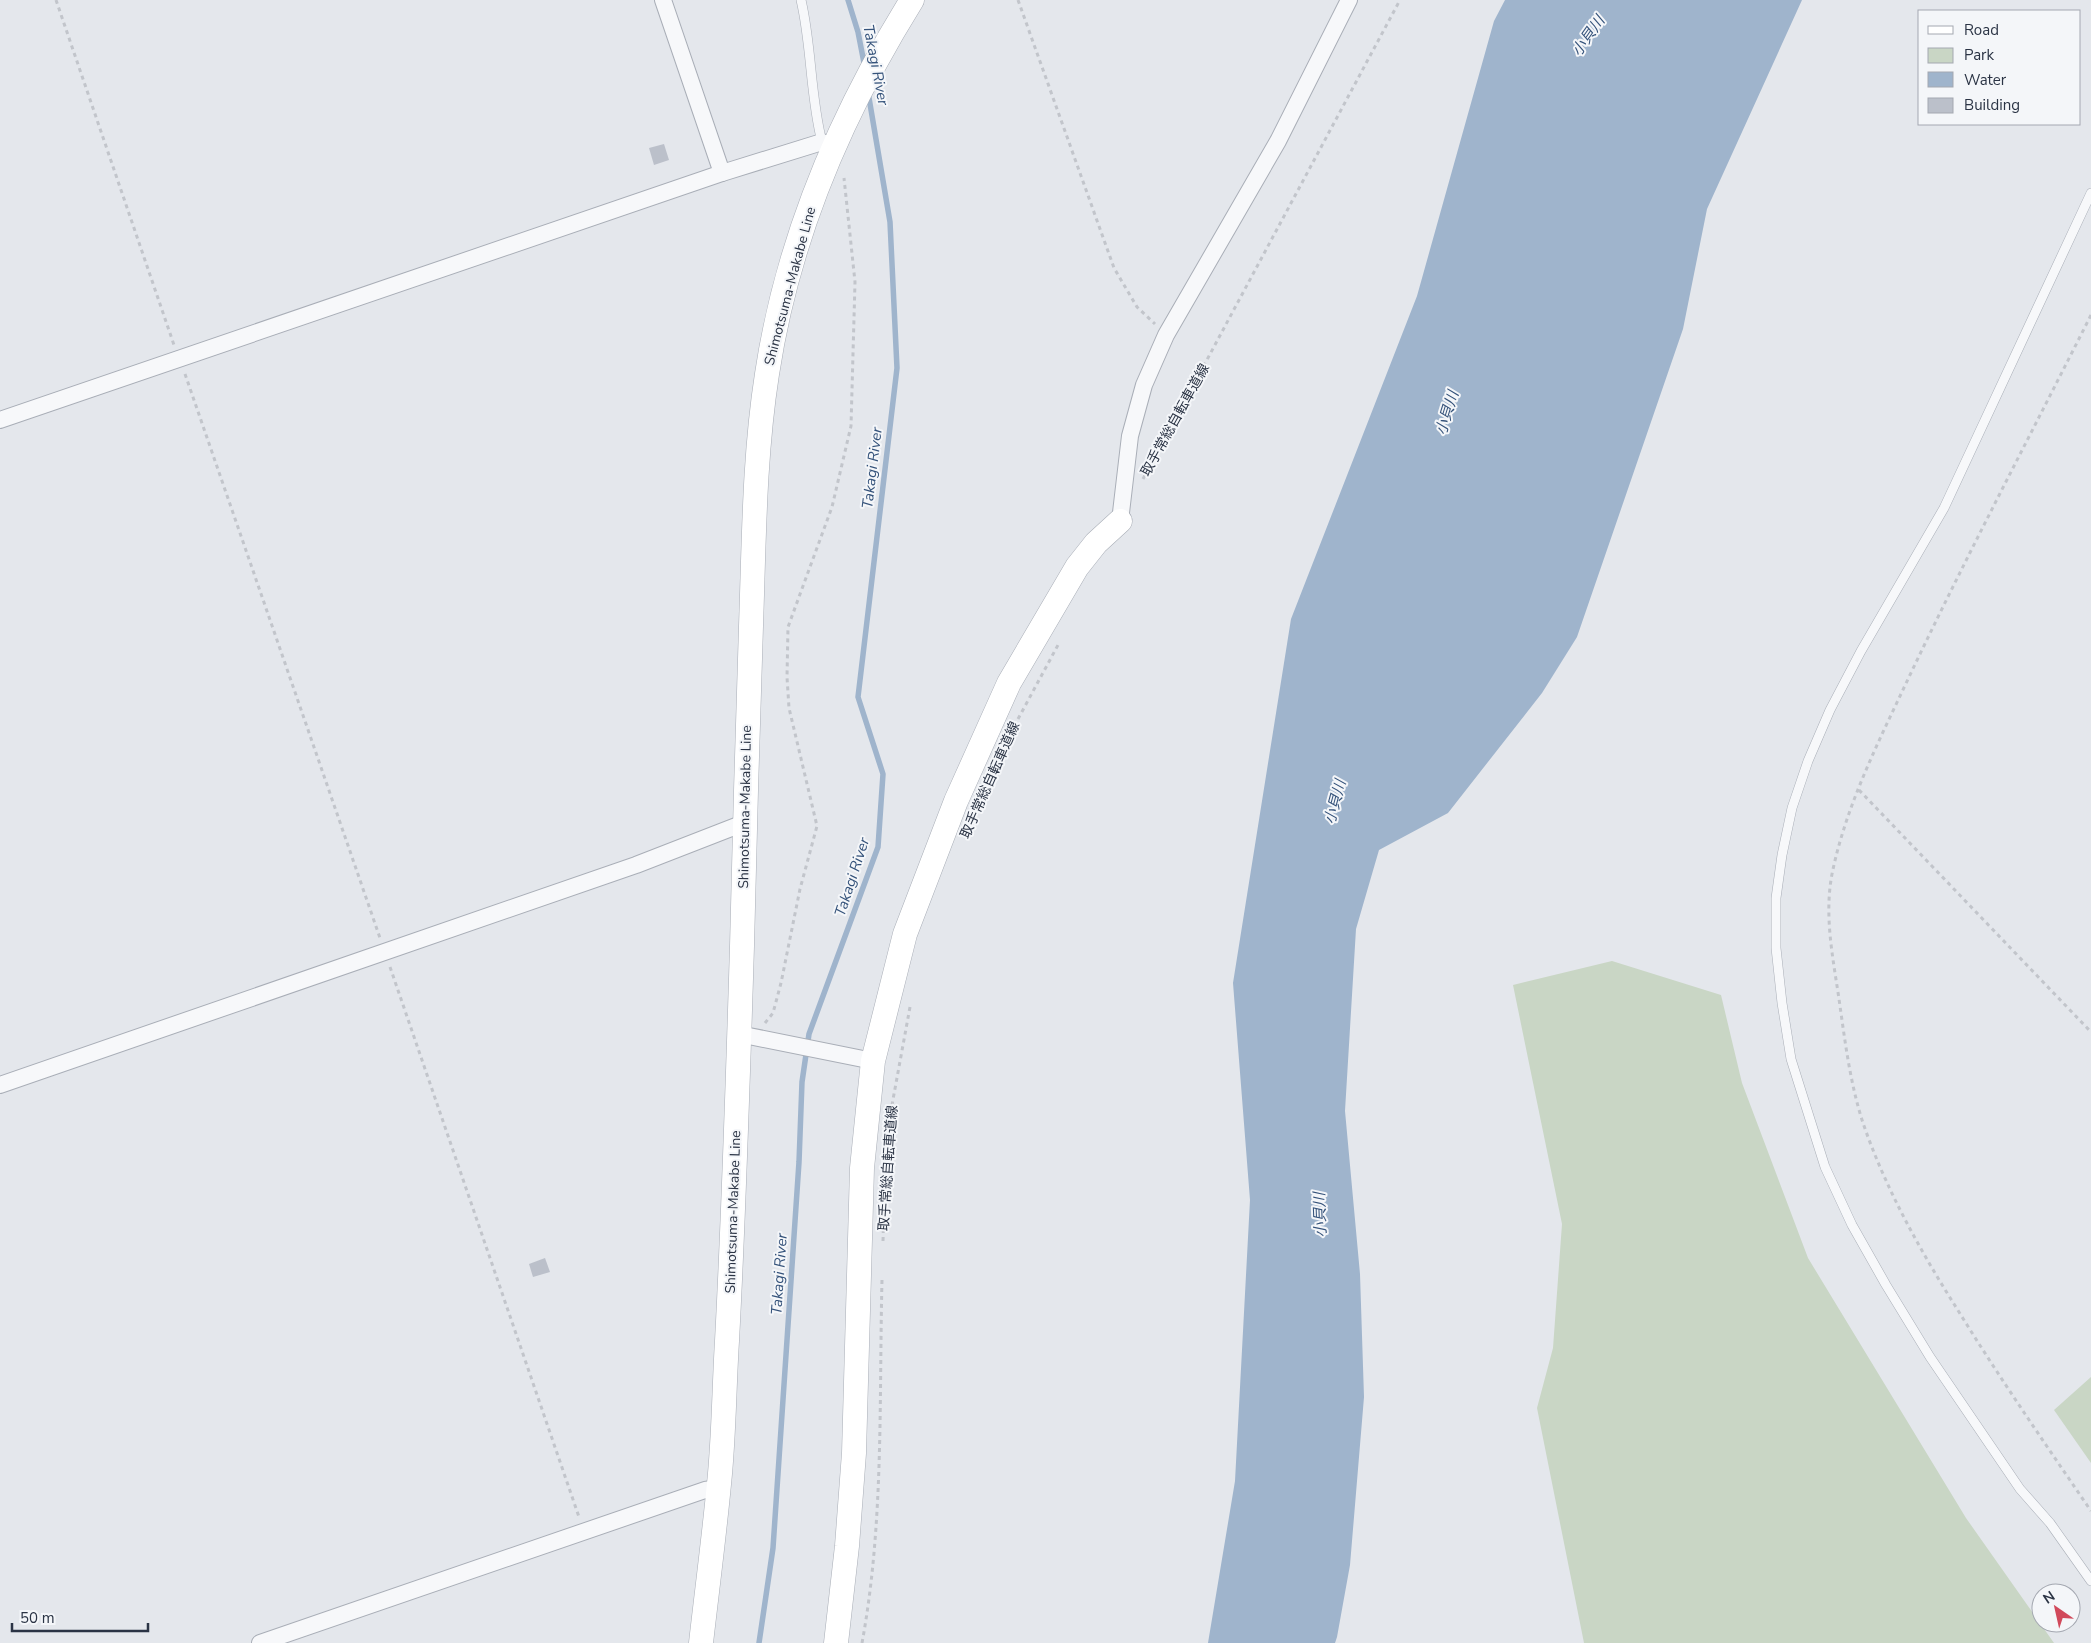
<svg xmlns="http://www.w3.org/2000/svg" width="2091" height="1643" font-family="'Nunito Sans','Noto Sans JP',sans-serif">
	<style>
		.green { fill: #c9d6c5 }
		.water { fill: #9fb4cc }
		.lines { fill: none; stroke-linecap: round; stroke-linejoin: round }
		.stream { stroke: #9fb4cc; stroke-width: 5.5 }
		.building { fill: #bbc0ca }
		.lane-casing { stroke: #a9aeb7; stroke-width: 10 }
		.street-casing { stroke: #a9aeb7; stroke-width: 18 }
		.secondary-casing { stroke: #a9aeb7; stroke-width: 25 }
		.path { stroke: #c2c5cb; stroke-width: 3; stroke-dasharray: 4 4; stroke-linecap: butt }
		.lane { stroke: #f7f8fa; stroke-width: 9 }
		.street { stroke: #f7f8fa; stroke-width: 16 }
		.secondary { stroke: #fff; stroke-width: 24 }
		.labels { text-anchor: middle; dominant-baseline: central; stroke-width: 4; stroke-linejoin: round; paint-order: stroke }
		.street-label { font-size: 14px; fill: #2b3445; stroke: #f4f6f9 }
		.water-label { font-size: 15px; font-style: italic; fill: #34527a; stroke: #f4f6f9 }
	</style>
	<rect width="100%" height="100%" fill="#e4e7ec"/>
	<g class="green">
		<path d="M 1612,961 L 1721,995 L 1742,1083 L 1808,1258 L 1966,1518 L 2054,1643 L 1584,1643 L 1537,1408 L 1553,1348 L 1562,1224 L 1513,985 Z"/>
		<path d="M 2091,1377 L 2091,1463 L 2054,1410 Z"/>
	</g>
	<path class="water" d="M 1505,0 L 1802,0 L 1707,209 L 1683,329 L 1577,637 L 1542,693 L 1448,813 L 1379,850 L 1356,929 L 1345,1111 L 1360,1274 L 1364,1397 L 1350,1565 L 1337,1637 L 1335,1643 L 1208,1643 L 1235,1481 L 1250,1200 L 1233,983 L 1291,619 L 1417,296 L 1494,21 Z"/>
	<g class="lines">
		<g class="stream">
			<path d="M 848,0 L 858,32 L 865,68"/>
			<path d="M 759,1643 L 773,1548 L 799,1162 L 802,1082 L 809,1034 L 878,847 L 883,774 L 858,697 L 897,368 L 890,222 L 868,92"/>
		</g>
	</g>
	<g class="building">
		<path d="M 664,144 L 669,160 L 654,165 L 649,148 Z"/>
		<path d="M 545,1258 L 550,1272 L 533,1277 L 529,1264 Z"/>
	</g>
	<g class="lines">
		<g class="lane-casing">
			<g id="lane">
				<path d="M 801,0 C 812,47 810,96 822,142"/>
				<path d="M 2091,193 L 1944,508 L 1861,651 L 1830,710 L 1808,761 L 1792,808 L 1782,855 L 1776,898 L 1776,948 L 1782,1003 L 1791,1059 L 1825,1167 L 1852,1225 L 1886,1285 L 1930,1357 L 2020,1489 L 2050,1523 L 2091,1581"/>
			</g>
		</g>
		<g class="street-casing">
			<g id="street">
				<path d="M 663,0 L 722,173"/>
				<path d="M 0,420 L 722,173 L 822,142 L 833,147"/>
				<path d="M 1120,521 L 1130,436 L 1144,385 L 1166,335 L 1278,141 L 1349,0"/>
				<path d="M 739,1034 L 873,1061"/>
				<path d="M 0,1085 L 636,865 L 744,823"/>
				<path d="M 260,1643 L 705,1490 L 719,1488"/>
			</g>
		</g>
		<g class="secondary-casing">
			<g id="secondary">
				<path d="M 701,1643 C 707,1590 714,1537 719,1484 C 724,1437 724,1389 727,1341 C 734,1210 738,1078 742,946 C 744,839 748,733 751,626 C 754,542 754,457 767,374 C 787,241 841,114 912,0"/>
				<path d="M 836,1643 L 847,1546 L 854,1453 L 862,1168 L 873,1061 L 905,934 L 956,801 L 1009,683 L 1077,567 L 1096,543 L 1120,521"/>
			</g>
		</g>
		<g class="path">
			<path d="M 56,0 L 174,345"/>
			<path d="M 1018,0 L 1114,268 L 1137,307 L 1155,324"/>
			<path d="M 2091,315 C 2030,436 1967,555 1909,677 C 1879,741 1846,805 1832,874 C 1824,916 1833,958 1839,999 C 1845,1041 1850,1083 1863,1123 C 1886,1190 1921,1252 1959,1312 C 2001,1380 2046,1445 2091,1511"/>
			<path d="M 185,374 L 380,938"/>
			<path d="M 1143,479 L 1400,0"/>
			<path d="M 1018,719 L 1058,645"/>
			<path d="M 1859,790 L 2091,1032"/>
			<path d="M 390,967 L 579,1517"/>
			<path d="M 765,1023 L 773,1013 L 781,983 L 800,889 L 817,826 L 789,708 L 787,677 L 788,627 L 832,507 L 851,426 L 855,282 L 844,178"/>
			<path d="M 883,1241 L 885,1169 L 892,1105 L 910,1007"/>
			<path d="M 862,1643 C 884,1524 879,1400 882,1280"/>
		</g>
		<use href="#lane" class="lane"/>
		<use href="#street" class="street"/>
		<use href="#secondary" class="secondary"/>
	</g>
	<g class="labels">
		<g class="street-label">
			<text transform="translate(790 286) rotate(-75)">Shimotsuma-Makabe Line</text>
			<text transform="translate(1175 420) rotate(-61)">取手常総自転車道線</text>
			<text transform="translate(990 780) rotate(-66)">取手常総自転車道線</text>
			<text transform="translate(745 807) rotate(-89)">Shimotsuma-Makabe Line</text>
			<text transform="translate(888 1168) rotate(-86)">取手常総自転車道線</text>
			<text transform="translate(733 1212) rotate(-88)">Shimotsuma-Makabe Line</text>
		</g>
		<g class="water-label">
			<text transform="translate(1588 36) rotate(-55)">小貝川</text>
			<text transform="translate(876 65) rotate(79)">Takagi River</text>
			<text transform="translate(1447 413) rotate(-73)">小貝川</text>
			<text transform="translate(872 468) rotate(-83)">Takagi River</text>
			<text transform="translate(1335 802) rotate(-75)">小貝川</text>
			<text transform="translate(852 877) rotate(-72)">Takagi River</text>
			<text transform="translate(1320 1215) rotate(-92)">小貝川</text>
			<text transform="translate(779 1274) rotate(-86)">Takagi River</text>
		</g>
	</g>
	<rect x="1918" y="10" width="162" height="115" fill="#f4f6f9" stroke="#a4a8b1"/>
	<rect x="1928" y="26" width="25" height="8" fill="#ffffff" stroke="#a4a8b1"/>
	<text x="1964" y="35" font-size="15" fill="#2b3445">Road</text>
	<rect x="1928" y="48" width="25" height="15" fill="#c9d6c5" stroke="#a4a8b1"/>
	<text x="1964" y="60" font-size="15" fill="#2b3445">Park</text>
	<rect x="1928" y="72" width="25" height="15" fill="#9fb4cc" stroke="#a4a8b1"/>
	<text x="1964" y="85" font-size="15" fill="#2b3445">Water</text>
	<rect x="1928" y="98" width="25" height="15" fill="#bbc0ca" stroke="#a4a8b1"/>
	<text x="1964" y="110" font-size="15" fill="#2b3445">Building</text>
	<g transform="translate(2056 1608) rotate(326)"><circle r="24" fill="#f4f6f9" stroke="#a4a8b1"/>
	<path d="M0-4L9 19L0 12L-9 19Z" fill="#d1495b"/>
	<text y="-8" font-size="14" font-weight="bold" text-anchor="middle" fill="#2b3445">N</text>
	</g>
	<path d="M12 1623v8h136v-8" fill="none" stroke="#2b3445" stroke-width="2.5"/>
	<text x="20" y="1623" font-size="15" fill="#2b3445" stroke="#f4f6f9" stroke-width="4" paint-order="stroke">50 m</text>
</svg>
